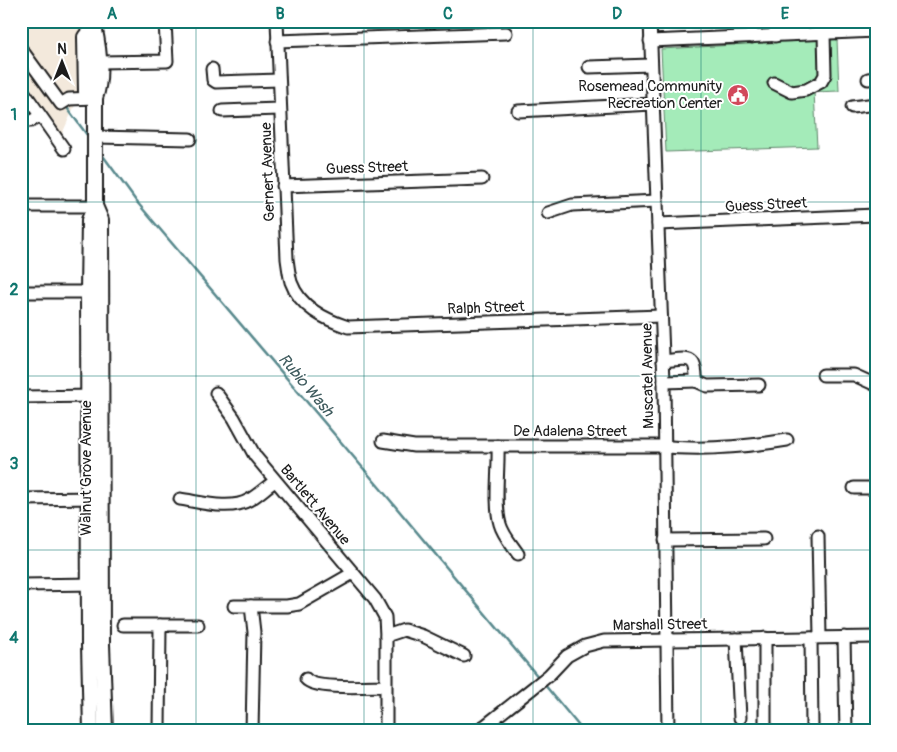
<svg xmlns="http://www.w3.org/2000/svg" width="897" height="752" font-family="Pangolin,sans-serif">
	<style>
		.built { fill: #f3e9dc }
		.green { fill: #a4ebb9; stroke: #60846a }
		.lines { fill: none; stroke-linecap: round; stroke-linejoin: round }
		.stream { stroke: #58898d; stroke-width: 2.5 }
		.minor-casing { stroke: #1c1c1c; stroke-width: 15 }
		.major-casing { stroke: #1c1c1c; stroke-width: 18 }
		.minor { stroke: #fff; stroke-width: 11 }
		.major { stroke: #fff; stroke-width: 14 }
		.grid { fill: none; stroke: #0f766e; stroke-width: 1; stroke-opacity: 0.55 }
		.labels { text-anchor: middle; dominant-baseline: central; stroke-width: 4; stroke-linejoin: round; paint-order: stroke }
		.poi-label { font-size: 15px; fill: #1c1c1c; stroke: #fff; text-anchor: end }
		.street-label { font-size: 15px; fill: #1c1c1c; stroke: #fff }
		.water-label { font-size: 16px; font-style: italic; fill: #3f5b5e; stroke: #fff }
		.neatline { fill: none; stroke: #0f766e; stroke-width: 2 }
		.grid-label { font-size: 16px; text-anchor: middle; font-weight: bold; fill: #0f766e }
	</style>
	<rect width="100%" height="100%" fill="#fff"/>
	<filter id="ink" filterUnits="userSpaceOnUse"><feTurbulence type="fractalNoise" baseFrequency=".02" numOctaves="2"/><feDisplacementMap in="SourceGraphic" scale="10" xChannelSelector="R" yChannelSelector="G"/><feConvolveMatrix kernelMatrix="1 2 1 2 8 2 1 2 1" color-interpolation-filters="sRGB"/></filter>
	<g filter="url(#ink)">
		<path class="built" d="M 21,21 L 81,21 L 81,105 L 75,105 L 62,134 L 21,75 Z"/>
		<path class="green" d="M 837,39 L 839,91 L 814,92 L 817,147 L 666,152 L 661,49 L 735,45 L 735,43 Z"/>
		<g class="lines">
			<g class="stream">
				<path d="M 65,105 L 90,139"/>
				<path d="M 101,153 L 136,201 L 380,488 L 539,678"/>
				<path d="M 544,684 L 583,731"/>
			</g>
			<g class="minor-casing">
				<g id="minor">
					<path d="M 277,21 L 287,259 C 288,266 289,275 291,282 C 300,307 324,319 348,327 L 661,316"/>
					<path d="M 650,21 L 664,382 L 668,731"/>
					<path d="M 751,21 L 752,37"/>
					<path d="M 775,21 L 775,36"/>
					<path d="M 277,41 L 506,33"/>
					<path d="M 650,41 L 876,31"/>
					<path d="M 21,49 L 61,104 L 69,99 L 95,98"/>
					<path d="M 98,62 L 167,61 L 165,21"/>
					<path d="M 589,67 L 651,65"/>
					<path d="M 212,69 L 213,80 L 216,82 L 279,80"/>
					<path d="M 868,79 L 876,78"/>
					<path d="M 774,83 L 792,92 L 806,90 L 821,82 L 825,75 L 824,34"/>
					<path d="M 21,88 L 64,149"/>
					<path d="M 852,107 L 876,104"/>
					<path d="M 222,111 L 280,109"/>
					<path d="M 518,111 L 653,104"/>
					<path d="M 21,121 L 31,121 L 40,116"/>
					<path d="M 96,137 L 190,139"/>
					<path d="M 283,186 L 482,179"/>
					<path d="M 21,206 L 95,206"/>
					<path d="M 548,213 L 572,205 L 657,201"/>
					<path d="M 658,224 L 876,215"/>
					<path d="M 21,292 L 94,292"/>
					<path d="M 663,361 C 686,359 697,353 696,381 L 664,382"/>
					<path d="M 823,375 L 854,375 L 876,385"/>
					<path d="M 696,381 L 707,386 L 759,385"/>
					<path d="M 216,393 L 234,418 L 255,456 L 375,599 L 385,617 L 386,636 L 404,630 L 423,636 L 464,656"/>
					<path d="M 21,397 L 97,396"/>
					<path d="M 383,441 L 414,446 L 658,446 C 701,451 745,447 787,440"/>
					<path d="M 498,446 C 499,469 494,503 500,524 C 503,535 512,545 518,554"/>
					<path d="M 854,488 L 876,488"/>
					<path d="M 21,499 L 96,498"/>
					<path d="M 180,499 C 201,502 230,511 249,500 C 258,495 266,487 275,481"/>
					<path d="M 818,536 L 820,637"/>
					<path d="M 665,540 L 764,539"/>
					<path d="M 21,585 L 97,584"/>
					<path d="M 234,606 L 287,606 L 299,604 L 353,573"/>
					<path d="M 251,606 L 254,632 L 252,731"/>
					<path d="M 123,625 L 198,625"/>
					<path d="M 844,637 L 846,731"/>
					<path d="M 765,638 L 765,728"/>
					<path d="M 811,638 L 812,727"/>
					<path d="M 736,639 L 740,718"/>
					<path d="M 306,679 C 315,690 370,686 385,686"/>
					<path d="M 159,731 L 160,625"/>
					<path d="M 386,731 L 386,636"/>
					<path d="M 475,731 L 486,725 L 529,691 L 549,675 L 567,656 L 585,646 L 604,641 L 876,637"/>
				</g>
			</g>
			<g class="major-casing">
				<g id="major">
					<path d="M 95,206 L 101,220 L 102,644 L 105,731"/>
					<path d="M 91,731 L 89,645 L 88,292 L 89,220 L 95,206 L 95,98 C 103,76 99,48 94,26 L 85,37 L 86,92 L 95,98"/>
				</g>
			</g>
			<use href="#minor" class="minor"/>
			<use href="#major" class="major"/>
		</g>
	</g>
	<path class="grid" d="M 196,21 L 196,731M 364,21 L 364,731M 533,21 L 533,731M 701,21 L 701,731M 21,202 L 876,202M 21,376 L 876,376M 21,550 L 876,550"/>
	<defs>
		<g id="civic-disc" transform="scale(1.125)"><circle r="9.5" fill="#d1495b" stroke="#fff"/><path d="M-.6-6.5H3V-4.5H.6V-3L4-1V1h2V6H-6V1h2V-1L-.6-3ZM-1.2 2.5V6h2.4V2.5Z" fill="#fff"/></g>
	</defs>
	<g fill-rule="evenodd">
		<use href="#civic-disc" x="738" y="95"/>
	</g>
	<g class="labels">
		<g class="poi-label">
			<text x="722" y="86">Rosemead Community<tspan x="722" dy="17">Recreation Center</tspan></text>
		</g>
		<g class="street-label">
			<text transform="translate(367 168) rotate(-2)">Guess Street</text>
			<text transform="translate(268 172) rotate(-92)">Gernert Avenue</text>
			<text transform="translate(766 205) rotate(-3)">Guess Street</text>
			<text transform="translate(486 308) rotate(-2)">Ralph Street</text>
			<text transform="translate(648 376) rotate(-91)">Muscatel Avenue</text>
			<text x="570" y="431">De Adalena Street</text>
			<text transform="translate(86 468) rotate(-90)">Walnut Grove Avenue</text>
			<text transform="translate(315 505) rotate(50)">Bartlett Avenue</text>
			<text transform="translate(660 625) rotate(-1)">Marshall Street</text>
		</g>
		<g class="water-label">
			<text transform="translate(306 385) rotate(50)">Rubio Wash</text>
		</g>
	</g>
	<rect width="897" height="752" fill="none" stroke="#fff" stroke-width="55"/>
	<g transform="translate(62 62)" stroke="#ffffff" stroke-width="4" paint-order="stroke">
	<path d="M0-4L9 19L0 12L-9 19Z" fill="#1c1c1c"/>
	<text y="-8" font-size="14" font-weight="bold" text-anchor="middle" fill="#1c1c1c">N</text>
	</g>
	<rect x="28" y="28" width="842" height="696" class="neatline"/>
	<g class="grid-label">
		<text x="112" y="19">A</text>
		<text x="280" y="19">B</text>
		<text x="448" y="19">C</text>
		<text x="617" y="19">D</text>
		<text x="785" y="19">E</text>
		<text x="14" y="120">1</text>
		<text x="14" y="295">2</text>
		<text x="14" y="469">3</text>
		<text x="14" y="643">4</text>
	</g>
</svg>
